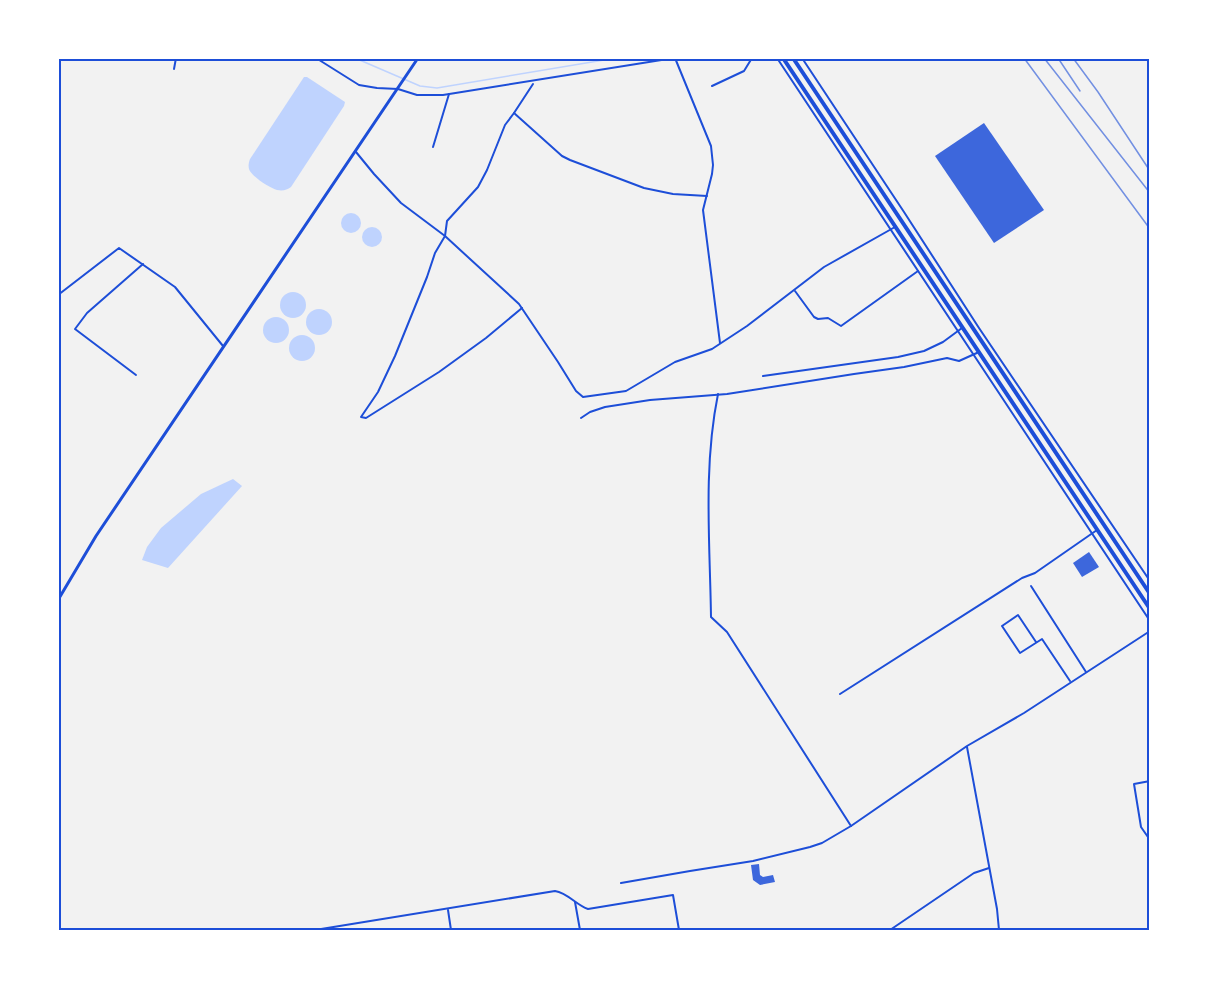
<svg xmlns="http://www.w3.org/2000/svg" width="1208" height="989" font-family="Manrope,sans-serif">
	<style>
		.water { fill: #bfd3fe }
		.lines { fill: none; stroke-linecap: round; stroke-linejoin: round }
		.stream { stroke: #bfd3fe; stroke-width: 1.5 }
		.building { fill: #3d67dc }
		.minor { stroke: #1d4ed8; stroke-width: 2 }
		.tertiary { stroke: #1d4ed8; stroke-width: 3 }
		.primary { stroke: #1d4ed8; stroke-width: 4 }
		.rail { stroke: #7290e2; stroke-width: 1.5 }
		.neatline { fill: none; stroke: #1d4ed8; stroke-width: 2 }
	</style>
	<rect width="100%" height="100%" fill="#f2f2f2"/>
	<g class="water">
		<path d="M 304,77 L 307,77 L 345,102 L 344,106 L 291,187 C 287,190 283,191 277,190 C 270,188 251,176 249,169 C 248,165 249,162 250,159 Z"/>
		<circle cx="351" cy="223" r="10"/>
		<circle cx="372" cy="237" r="10"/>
		<circle cx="293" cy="305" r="13"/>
		<circle cx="319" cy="322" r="13"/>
		<circle cx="276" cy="330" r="13"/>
		<circle cx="302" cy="348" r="13"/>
		<path d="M 233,479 L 242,486 L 168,568 L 142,560 L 147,547 L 161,528 L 201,494 Z"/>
	</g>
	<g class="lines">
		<path class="stream" d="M 355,58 L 420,86 L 437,88 L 616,58"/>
	</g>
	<g class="building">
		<path d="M 984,123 L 1044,210 L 994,243 L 935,156 Z"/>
		<path d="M 1089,552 L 1099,567 L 1082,577 L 1073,563 Z"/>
		<path d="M 759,864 L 760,875 L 763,877 L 773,875 L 775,882 L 760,885 L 753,880 L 751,865 Z"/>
	</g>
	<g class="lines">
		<g class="minor">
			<path d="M 316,58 L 359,85 L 377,88 L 398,89 L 417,95 L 443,95 L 674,58"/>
			<path d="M 675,58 L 711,146 L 713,165 L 712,174 L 703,210 L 720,343"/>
			<path d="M 777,58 L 1150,621"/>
			<path d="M 802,58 L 904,212 L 979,328 L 1150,581"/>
			<path d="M 174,69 L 176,58"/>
			<path d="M 712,86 L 744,71 L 752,58"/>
			<path d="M 514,113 L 533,84"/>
			<path d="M 433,147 L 449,94"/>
			<path d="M 356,152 L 374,174 L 401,203 L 445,236 L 519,304 L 558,362 L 576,391 L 583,397 L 626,391 L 675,362 L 712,349 L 747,326 L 824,267 L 895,227"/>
			<path d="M 795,291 L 814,317 L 818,319 L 828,318 L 841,326 L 918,271"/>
			<path d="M 58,295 L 119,248 L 175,287 L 223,346"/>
			<path d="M 522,308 L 486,338 L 439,372 L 366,418 L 361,417 L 378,392 L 395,356 L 427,277 L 435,253 L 445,236 L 447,221 L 478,187 L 487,170 L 505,125 L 514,113 L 562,156 L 570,160 L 644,188 L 673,194 L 707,196"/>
			<path d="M 136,375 L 75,329 L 87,313 L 143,264"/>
			<path d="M 763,376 L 898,357 L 924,351 L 943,342 L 962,328"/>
			<path d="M 718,394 C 703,468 710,543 711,617 L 727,632 L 851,826"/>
			<path d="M 581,418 L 590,412 L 605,407 L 650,400 L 727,394 L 854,374 L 904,367 L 947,358 L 959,361 L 979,352"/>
			<path d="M 1031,586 L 1086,672"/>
			<path d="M 1036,642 L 1018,615 L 1002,626 L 1020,653 L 1042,639 L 1070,681"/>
			<path d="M 840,694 L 1022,578 L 1035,573 L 1097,530"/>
			<path d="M 967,747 L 997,909 L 999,930"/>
			<path d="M 1150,781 L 1134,784 L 1141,827 L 1150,840"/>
			<path d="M 621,883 L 690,871 L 753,861 L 810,847 L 822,843 L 851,826 L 967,746 L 1024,713 L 1150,631"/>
			<path d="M 575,902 L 580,930"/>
			<path d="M 448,910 L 451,930"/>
			<path d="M 315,930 L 555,891 C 568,893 576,905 588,909 L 673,895 L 679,930"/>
			<path d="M 890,930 L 974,873 L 989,868"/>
		</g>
		<path class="tertiary" d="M 58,600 L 96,536 L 418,58"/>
		<g class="primary">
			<path d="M 783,58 L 1150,609"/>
			<path d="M 793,58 L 1150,594"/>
		</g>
		<g class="rail">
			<path d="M 1024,58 L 1150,229"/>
			<path d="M 1044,58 L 1150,193"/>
			<path d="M 1058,58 L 1080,91"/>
			<path d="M 1073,58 L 1098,92 L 1150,171"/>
		</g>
	</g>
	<rect width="1208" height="989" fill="none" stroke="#ffffff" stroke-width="120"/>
	<rect x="60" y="60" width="1088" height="869" class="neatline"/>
</svg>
